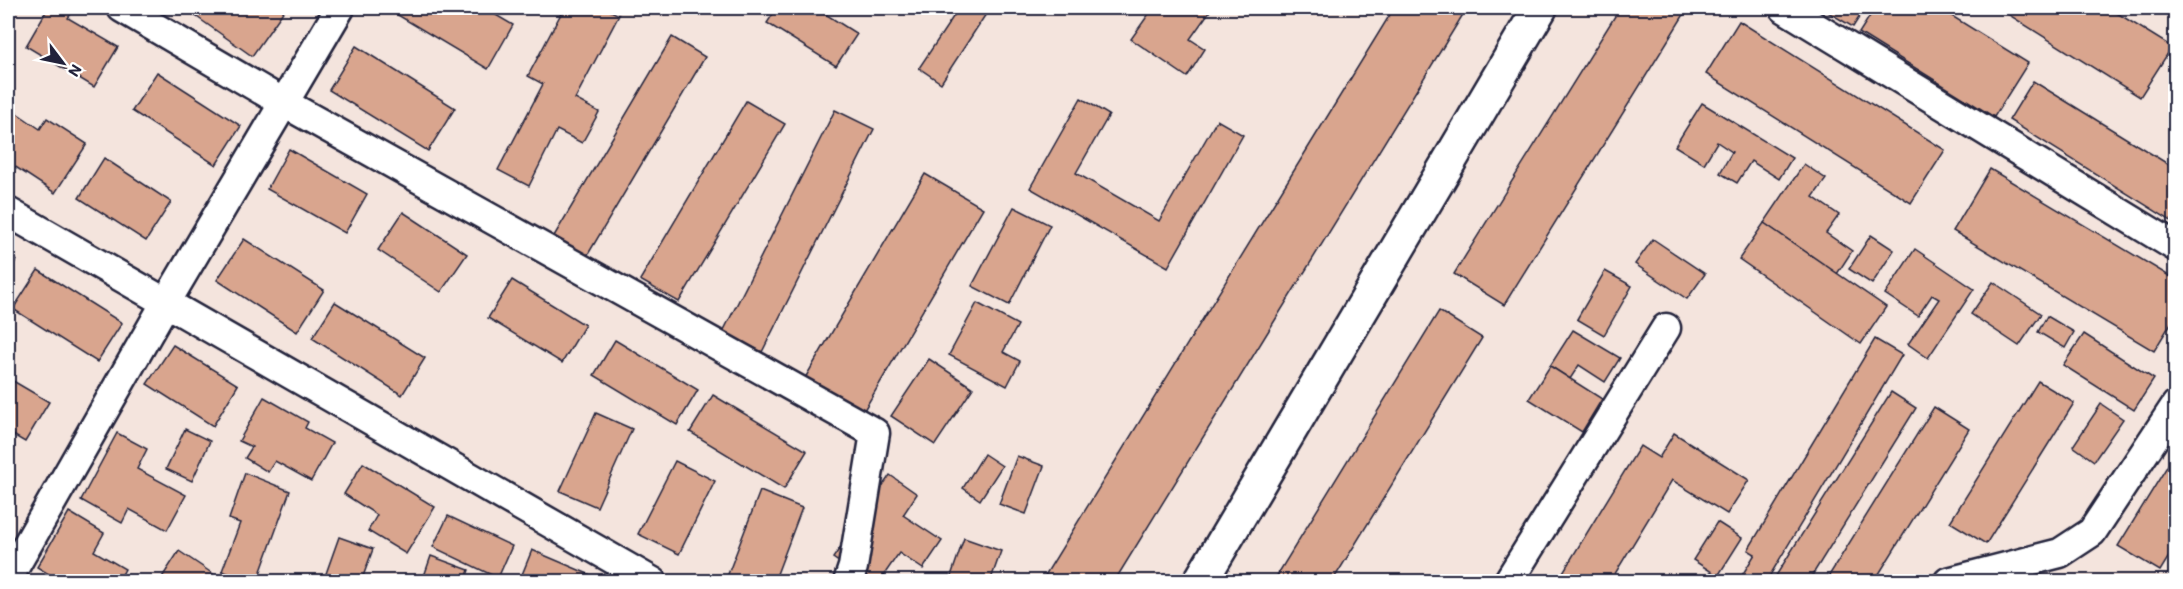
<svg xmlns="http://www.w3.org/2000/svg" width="2183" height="589" font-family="Itim,sans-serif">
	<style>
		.building { fill: #d9a58e; stroke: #22223b; stroke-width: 1.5 }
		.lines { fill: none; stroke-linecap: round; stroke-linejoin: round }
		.street-casing { stroke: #22223b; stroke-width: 33 }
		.secondary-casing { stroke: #22223b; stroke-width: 38 }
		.street { stroke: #fff; stroke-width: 28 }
		.secondary { stroke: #fff; stroke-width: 33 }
	</style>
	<rect width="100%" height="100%" fill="#f4e4dd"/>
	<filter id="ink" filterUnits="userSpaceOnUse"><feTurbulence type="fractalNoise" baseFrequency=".0167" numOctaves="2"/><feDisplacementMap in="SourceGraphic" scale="12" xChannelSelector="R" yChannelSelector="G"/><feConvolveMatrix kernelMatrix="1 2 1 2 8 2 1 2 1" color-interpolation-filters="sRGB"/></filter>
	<g filter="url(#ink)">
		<g class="building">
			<path d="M 48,8 L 75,8 L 68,18 L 118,47 L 94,87 L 26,46 Z"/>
			<path d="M 189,8 L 283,8 L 285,9 L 252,56 L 187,10 Z"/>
			<path d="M 386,8 L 484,8 L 513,25 L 488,69 Z"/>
			<path d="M 564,8 L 605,8 L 619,15 L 575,99 L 599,112 L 582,143 L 557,130 L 529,186 L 498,170 L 543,84 L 528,76 Z"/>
			<path d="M 777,8 L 816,8 L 857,34 L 836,66 L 767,23 Z"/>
			<path d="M 959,8 L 977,8 L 986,14 L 941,83 L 919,68 Z"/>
			<path d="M 1153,8 L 1212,8 L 1190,39 L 1205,49 L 1187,77 L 1131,39 Z"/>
			<path d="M 1394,8 L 1467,8 L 1114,582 L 1041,582 Z"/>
			<path d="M 1620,8 L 1688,8 L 1504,305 L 1454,274 Z"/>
			<path d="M 1821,8 L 1865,8 L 1853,27 Z"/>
			<path d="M 1875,8 L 1939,8 L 2028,63 L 1994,117 L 1859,33 Z"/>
			<path d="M 1998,8 L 2109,8 L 2172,47 L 2140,97 Z"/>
			<path d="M 2156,8 L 2175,8 L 2169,16 Z"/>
			<path d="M 1739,21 L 1945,150 L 1911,203 L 1706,74 Z"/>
			<path d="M 672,37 L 705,57 L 587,256 L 554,236 Z"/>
			<path d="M 356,46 L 455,108 L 428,151 L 329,90 Z"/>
			<path d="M 157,72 L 241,126 L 216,165 L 132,111 Z"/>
			<path d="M 2033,81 L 2176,169 L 2176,224 L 2009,120 Z"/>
			<path d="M 1081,98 L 1109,115 L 1076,173 L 1159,221 L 1217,120 L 1243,135 L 1168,267 L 1030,188 Z"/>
			<path d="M 746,101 L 785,124 L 679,302 L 640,280 Z"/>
			<path d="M 1702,103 L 1792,158 L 1779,179 L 1751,161 L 1737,183 L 1720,173 L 1732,152 L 1717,142 L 1704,164 L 1675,146 Z"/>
			<path d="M 8,107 L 40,129 L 47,118 L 87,144 L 55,193 L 8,162 Z"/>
			<path d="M 835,110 L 874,129 L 762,352 L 723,332 Z"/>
			<path d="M 289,149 L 367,194 L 345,233 L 267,189 Z"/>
			<path d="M 104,158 L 171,202 L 146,241 L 79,198 Z"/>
			<path d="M 1804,164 L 1826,179 L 1813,197 L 1839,215 L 1826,233 L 1852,251 L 1837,274 L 1764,223 Z"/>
			<path d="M 1990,169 L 2176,280 L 2176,315 L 2154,351 L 1953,231 Z"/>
			<path d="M 925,174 L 983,208 L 863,412 L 805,378 Z"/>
			<path d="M 1014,207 L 1050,225 L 1009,305 L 972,286 Z"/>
			<path d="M 403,212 L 467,254 L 441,292 L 378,250 Z"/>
			<path d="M 1764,223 L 1886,307 L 1861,344 L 1739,259 Z"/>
			<path d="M 1871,235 L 1894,250 L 1872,284 L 1849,269 Z"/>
			<path d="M 244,239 L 324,290 L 297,332 L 217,280 Z"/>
			<path d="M 1653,239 L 1705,274 L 1687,299 L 1635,264 Z"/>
			<path d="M 1915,249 L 1974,289 L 1928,358 L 1908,344 L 1939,299 L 1932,295 L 1918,316 L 1885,294 Z"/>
			<path d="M 8,255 L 16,260 L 8,275 Z"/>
			<path d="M 38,270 L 122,323 L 97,362 L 13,309 Z"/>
			<path d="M 1605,271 L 1632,286 L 1604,335 L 1577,319 Z"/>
			<path d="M 512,280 L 585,325 L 562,363 L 488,318 Z"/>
			<path d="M 1993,282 L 2041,314 L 2019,346 L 1971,314 Z"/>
			<path d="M 335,302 L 425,358 L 402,395 L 312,338 Z"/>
			<path d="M 977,303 L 1018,325 L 1003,352 L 1020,361 L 1007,386 L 949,355 Z"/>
			<path d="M 1439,311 L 1482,338 L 1332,582 L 1273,582 Z"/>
			<path d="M 2047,316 L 2074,332 L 2065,348 L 2038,332 Z"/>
			<path d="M 1573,330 L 1620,358 L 1605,382 L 1579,365 L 1570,379 L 1550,366 Z"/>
			<path d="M 2084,334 L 2154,379 L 2134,410 L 2063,365 Z"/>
			<path d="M 1875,339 L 1902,355 L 1766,582 L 1738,582 L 1755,554 L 1748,550 Z"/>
			<path d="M 615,340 L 698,390 L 677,425 L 594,375 Z"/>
			<path d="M 173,345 L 238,385 L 213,426 L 147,384 Z"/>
			<path d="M 929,359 L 973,388 L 935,445 L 891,416 Z"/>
			<path d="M 1550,366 L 1602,399 L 1582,432 L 1529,399 Z"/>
			<path d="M 8,378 L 49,402 L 25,442 L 8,432 Z"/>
			<path d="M 2038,381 L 2074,403 L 1986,544 L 1950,522 Z"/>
			<path d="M 1891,392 L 1916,408 L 1808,582 L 1772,582 Z"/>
			<path d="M 713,395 L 807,451 L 784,489 L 690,432 Z"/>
			<path d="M 264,397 L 308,422 L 305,428 L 332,443 L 311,481 L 275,461 L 268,472 L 245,458 L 252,447 L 239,441 Z"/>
			<path d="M 2101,404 L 2123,419 L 2094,461 L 2073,446 Z"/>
			<path d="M 1934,407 L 1969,429 L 1874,582 L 1825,582 Z"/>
			<path d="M 596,413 L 632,429 L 597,507 L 560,491 Z"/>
			<path d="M 185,429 L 210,441 L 192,481 L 166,469 Z"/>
			<path d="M 117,433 L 147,449 L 137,469 L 186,495 L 167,530 L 129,509 L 122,523 L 81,500 Z"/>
			<path d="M 1674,433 L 1749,480 L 1727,514 L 1672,480 L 1610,582 L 1557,582 L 1640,446 L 1659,458 Z"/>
			<path d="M 2176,452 L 2176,545 L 2160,571 L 2118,546 Z"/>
			<path d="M 984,454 L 1002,466 L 980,500 L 963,488 Z"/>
			<path d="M 1017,456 L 1044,466 L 1026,514 L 999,504 Z"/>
			<path d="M 675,461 L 715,481 L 679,554 L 638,534 Z"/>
			<path d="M 363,463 L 435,507 L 406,554 L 368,531 L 377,515 L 344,494 Z"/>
			<path d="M 245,473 L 290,491 L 257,582 L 251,582 L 222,571 L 240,523 L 229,519 Z"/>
			<path d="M 890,475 L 917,494 L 903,515 L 942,541 L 923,569 L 899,553 L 879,582 L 868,582 L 833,558 Z"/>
			<path d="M 760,491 L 802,508 L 774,582 L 725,582 Z"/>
			<path d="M 69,512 L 104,533 L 94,551 L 125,569 L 118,582 L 62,582 L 37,567 Z"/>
			<path d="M 448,516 L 512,546 L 498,578 L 433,547 Z"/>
			<path d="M 1717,522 L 1742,538 L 1718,576 L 1693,560 Z"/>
			<path d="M 339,537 L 373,549 L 361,582 L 323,582 Z"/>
			<path d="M 964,538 L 1001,551 L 990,582 L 949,582 Z"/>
			<path d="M 532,550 L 607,582 L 519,582 Z"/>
			<path d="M 179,551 L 225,582 L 159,582 Z"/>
			<path d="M 431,556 L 469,570 L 465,582 L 422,582 Z"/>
		</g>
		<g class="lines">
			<g class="street-casing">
				<g id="street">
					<path d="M 122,8 L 284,103 L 875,433 L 853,567 L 848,582"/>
					<path d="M 1784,8 L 2176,247"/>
					<path d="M 8,212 L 653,582"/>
					<path d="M 10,575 L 165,304 L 340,8"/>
					<path d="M 1508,582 L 1666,328"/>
					<path d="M 1948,582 L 2060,553 L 2092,532 L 2176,405"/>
				</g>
			</g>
			<g class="secondary-casing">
				<path id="secondary" d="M 1200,582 L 1540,8"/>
			</g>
			<use href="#street" class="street"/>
			<use href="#secondary" class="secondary"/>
		</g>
	</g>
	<rect width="2183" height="589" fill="none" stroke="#fff" stroke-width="30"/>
	<rect x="15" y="15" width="2153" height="559" fill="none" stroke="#22223b" stroke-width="2" filter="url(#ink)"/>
	<g transform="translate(63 63) rotate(122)" stroke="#ffffff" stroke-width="4.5" paint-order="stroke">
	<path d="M0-4.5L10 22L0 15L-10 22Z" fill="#22223b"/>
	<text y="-9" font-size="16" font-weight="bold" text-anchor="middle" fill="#22223b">N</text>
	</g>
</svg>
